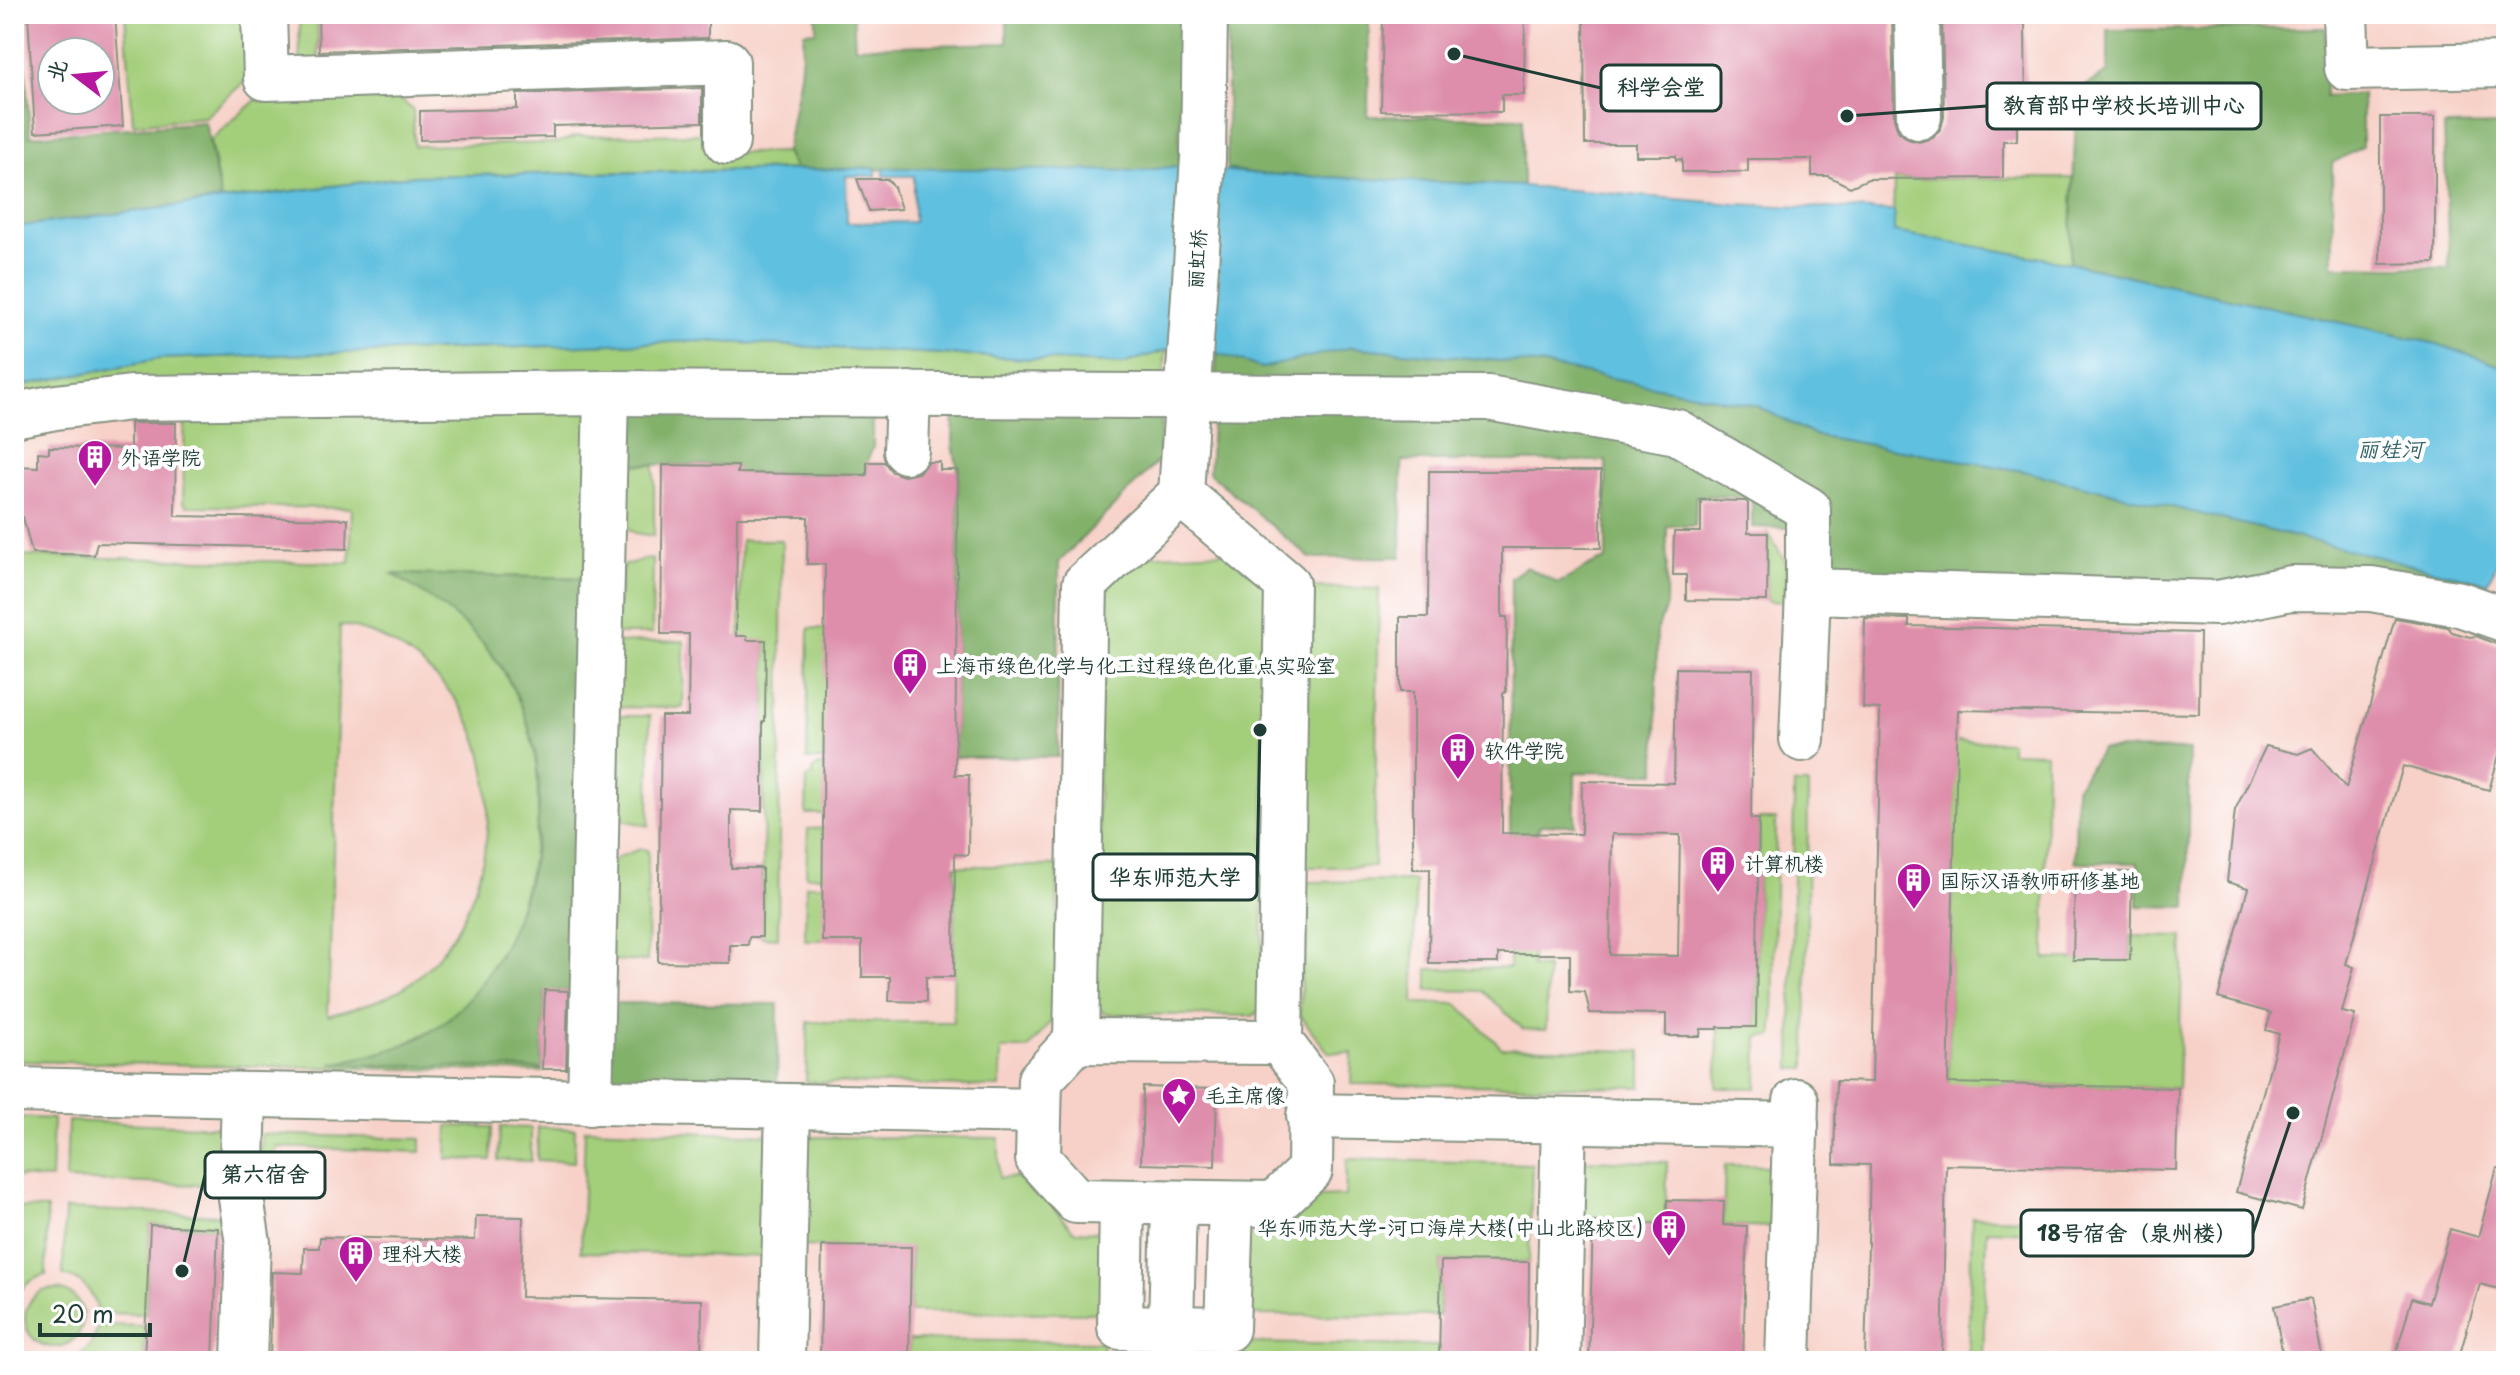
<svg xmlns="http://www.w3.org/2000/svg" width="2520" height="1375" font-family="'Playpen Sans','LXGW WenKai TC',sans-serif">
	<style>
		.built { fill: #f7d1c8; fill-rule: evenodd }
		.green { fill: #a3ce7a; stroke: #618657; stroke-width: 2; fill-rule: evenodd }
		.forest { fill: #82b16a; stroke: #50774f; stroke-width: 2 }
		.water { fill: #61c0df; stroke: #407e8a; stroke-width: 2 }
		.building { fill: #de8eaa; fill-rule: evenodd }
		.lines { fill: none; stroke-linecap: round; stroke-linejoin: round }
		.minor-casing { stroke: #879382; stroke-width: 48 }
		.minor { stroke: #fff; stroke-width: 44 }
		.labels { text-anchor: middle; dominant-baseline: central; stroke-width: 8; stroke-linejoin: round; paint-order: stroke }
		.street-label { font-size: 20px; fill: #1f3d34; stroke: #fff }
		.poi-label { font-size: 20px; fill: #1f3d34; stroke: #fff; text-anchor: start }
		.water-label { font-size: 22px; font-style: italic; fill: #336467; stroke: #fff }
		.leader { fill: none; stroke: #1f3d34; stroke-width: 3 }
		.callout-dot { fill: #1f3d34; stroke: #fff; stroke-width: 3 }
		.callout { fill: #fff; stroke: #1f3d34; stroke-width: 3 }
		.callout-label { font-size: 22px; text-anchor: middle; font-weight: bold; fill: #1f3d34 }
	</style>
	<rect width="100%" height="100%" fill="#fff"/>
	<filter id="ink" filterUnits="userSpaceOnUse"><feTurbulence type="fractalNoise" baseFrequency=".0125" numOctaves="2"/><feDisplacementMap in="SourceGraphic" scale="16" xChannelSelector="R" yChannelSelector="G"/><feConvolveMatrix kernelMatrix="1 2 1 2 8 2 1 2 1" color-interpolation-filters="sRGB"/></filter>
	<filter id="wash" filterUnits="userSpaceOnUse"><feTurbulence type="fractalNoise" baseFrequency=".006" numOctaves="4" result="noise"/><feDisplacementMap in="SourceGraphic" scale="32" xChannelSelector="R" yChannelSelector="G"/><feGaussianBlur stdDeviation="1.8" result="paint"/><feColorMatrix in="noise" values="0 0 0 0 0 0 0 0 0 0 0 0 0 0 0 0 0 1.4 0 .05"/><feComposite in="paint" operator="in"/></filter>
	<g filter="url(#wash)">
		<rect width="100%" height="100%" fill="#efe9cf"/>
		<path class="built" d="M 14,14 L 2506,14 L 2506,1361 L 14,1361 ZM 52,52 L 100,52 L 100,100 L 52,100 Z"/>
		<g class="green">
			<path d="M 125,14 L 253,14 L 255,72 L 205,117 L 133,124 Z"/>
			<path d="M 299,14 L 317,14 L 319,63 L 300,63 Z"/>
			<path d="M 384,86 L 413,110 L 414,146 L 557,143 L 577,136 L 709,134 L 710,154 L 785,152 L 795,169 L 411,176 L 221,200 L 210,140 L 270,88 Z"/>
			<path d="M 2073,178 L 2070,263 L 1893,232 L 1894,179 Z"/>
			<path d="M 703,341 L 1123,364 L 1166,350 L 1163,385 L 14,403 L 14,387 L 158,359 Z"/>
			<path d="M 591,406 L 588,578 L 394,574 L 438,602 L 472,630 L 503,670 L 525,713 L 537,764 L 538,818 L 530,872 L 512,932 L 478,991 L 443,1024 L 398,1048 L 339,1063 L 542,1068 L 543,1072 L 14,1061 L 14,556 L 350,563 L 352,508 L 187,506 L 183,502 L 185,410 ZM 340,625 C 399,634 458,685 478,742 C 504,821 479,929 413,981 C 390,1000 356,1007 328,1016 Z"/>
			<path d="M 616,464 L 654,465 L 654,536 L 635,533 L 615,520 Z"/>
			<path d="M 1768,533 L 1786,563 L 1785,602 L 1767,601 Z"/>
			<path d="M 741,540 L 782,540 L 778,938 L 762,937 L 766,641 L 740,640 Z"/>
			<path d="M 1224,552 L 1268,588 L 1261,1009 L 1253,1016 L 1105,1014 L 1095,1005 L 1101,590 L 1136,556 Z"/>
			<path d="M 644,559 L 653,560 L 652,634 L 613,634 L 623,566 Z"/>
			<path d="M 1308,587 L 1379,589 L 1374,867 L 1303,867 Z"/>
			<path d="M 809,628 L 834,629 L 832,760 L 807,760 Z"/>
			<path d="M 684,641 L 683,708 L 612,707 L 613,643 Z"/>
			<path d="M 612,716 L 650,716 L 649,826 L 620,819 L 610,810 Z"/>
			<path d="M 1956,741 L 2011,742 L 2011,752 L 2046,753 L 2045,959 L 2130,960 L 2131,936 L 2183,937 L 2178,1088 L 1986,1084 L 1948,1090 Z"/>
			<path d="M 817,766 L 832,766 L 832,814 L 806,814 L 807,777 L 812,776 L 812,770 Z"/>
			<path d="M 1794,784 L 1808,784 L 1806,1069 L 1791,1069 Z"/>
			<path d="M 1759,819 L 1776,819 L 1773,1036 L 1758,1037 L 1757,1088 L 1717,1088 L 1718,1027 L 1756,1026 Z"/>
			<path d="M 831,828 L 831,876 L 806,876 L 808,829 Z"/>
			<path d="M 1510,839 L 1533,839 L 1532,967 L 1547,968 L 1546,1030 L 1523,1029 L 1483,991 L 1428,990 L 1428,969 L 1509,968 Z"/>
			<path d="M 640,849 L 648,850 L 647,961 L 608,961 L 610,865 L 618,857 Z"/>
			<path d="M 955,866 L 1058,866 L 1056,1016 L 1028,1049 L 1001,1049 L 1000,1087 L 806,1082 L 808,1022 L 953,1022 Z"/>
			<path d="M 1415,881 L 1414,1003 L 1457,1004 L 1502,1048 L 1641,1051 L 1641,1087 L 1351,1084 L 1352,1053 L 1328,1052 L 1300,1015 L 1303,882 Z"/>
			<path d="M 806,885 L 831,885 L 831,940 L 805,940 Z"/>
			<path d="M 14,1117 L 53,1119 L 51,1179 L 14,1177 Z"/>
			<path d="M 68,1121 L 225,1127 L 223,1186 L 66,1180 Z"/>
			<path d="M 448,1126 L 492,1127 L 491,1160 L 447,1159 Z"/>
			<path d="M 500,1127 L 531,1128 L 531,1161 L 498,1160 Z"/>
			<path d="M 538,1127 L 575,1129 L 574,1162 L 537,1160 Z"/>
			<path d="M 585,1129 L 775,1135 L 772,1257 L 581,1252 Z"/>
			<path d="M 261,1134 L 421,1139 L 421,1152 L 276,1147 L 274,1195 L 259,1195 Z"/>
			<path d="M 799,1137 L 999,1138 L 999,1178 L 1026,1177 L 1074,1231 L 1106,1232 L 1103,1313 L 910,1312 L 911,1248 L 796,1246 Z"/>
			<path d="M 1347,1159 L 1532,1164 L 1529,1262 L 1441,1261 L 1439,1316 L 1245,1315 L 1247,1235 L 1278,1235 L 1317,1197 L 1345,1196 Z"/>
			<path d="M 1575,1160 L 1667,1162 L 1666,1224 L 1574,1221 Z"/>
			<path d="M 1725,1165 L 1772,1166 L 1770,1227 L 1723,1225 Z"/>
			<path d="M 14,1208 L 47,1209 L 46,1275 C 31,1278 22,1287 14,1299 Z"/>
			<path d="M 65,1209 L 219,1215 L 218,1228 L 150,1225 L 146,1314 L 98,1313 C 94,1293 83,1279 63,1275 Z"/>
			<path d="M 1972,1217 L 2196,1226 L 2247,1241 L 1987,1230 L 1983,1361 L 1968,1361 Z"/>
			<circle cx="54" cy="1318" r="29"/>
			<path d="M 98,1325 L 145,1326 L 144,1361 L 71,1361 C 86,1352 95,1343 98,1325 Z"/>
			<path d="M 909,1340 L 1103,1342 L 1102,1361 L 909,1361 Z"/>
			<path d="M 1244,1343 L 1439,1346 L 1439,1361 L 1244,1361 Z"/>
		</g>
		<g class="forest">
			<path d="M 14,14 L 22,14 L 30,136 L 205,122 L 221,200 L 14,227 Z"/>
			<path d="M 816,14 L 853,14 L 855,47 L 1007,43 L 1007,14 L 1181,14 L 1179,166 L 1139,171 L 795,169 L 786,152 L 800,74 L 804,32 L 816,31 Z"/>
			<path d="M 1227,14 L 1369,14 L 1368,116 L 1523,118 L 1523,186 L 1259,174 L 1227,169 Z"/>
			<path d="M 2325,28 L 2325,97 L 2362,94 L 2362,147 L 2332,163 L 2333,266 L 2449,268 L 2444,126 L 2506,125 L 2506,368 L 2437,344 L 2070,263 L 2077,90 L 2108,73 L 2108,30 Z"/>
			<path d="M 1351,347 L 1544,365 L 1757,406 L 1814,435 L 2023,471 L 2487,583 L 2487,594 L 2219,592 L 1819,581 L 1820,504 L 1681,421 L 1214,384 L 1217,353 L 1262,368 Z"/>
			<path d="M 617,407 L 873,408 L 873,447 L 867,462 L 867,475 L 737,473 L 737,466 L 616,464 Z"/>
			<path d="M 954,407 L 1162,408 L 1159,460 L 1059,562 L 1058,757 L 955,757 L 958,470 L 953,445 Z"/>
			<path d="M 1213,410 L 1484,410 L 1671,441 L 1788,508 L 1788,528 L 1752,527 L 1752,497 L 1696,496 L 1695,526 L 1667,526 L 1666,606 L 1657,631 L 1656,773 L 1575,772 L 1575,825 L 1541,825 L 1533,839 L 1510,839 L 1511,578 L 1526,567 L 1558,583 C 1576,576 1588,563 1606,559 L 1606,461 L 1402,461 L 1401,557 L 1310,558 L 1209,473 Z"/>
			<path d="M 392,574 L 588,578 L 578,991 L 545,991 L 542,1069 L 332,1064 C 371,1055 412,1048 444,1022 C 515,966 548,852 537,764 C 532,731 521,701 505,673 C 478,628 435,600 392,574 Z"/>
			<path d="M 2101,749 L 2189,750 L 2187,907 L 2138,906 L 2138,863 L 2075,862 L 2076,788 Z"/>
			<path d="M 612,1003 L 778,1004 L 777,1083 L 611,1081 Z"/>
		</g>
		<path class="water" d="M 1179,166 L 1259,174 L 1523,186 L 1735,204 L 1894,211 L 1894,232 L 2070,263 L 2333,321 L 2437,344 L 2506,368 L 2506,547 L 2487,583 L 2023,471 L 1814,435 L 1757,406 L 1544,365 L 1351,347 L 1262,368 L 1217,353 L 1166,350 L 1123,364 L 703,341 L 158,359 L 14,387 L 14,227 L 411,176 L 846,169 L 876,168 L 876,176 L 846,176 L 847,223 L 914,222 L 914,176 L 884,176 L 884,168 L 1139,171 Z"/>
		<g id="blocks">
			<g class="building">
				<path d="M 28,14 L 115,14 L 123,126 L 35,132 ZM 52,52 L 100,52 L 100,100 L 52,100 Z"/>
				<path d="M 318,14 L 708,14 L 708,38 L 319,51 Z"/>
				<path d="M 1383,14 L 1525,14 L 1524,95 L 1502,95 L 1502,112 L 1381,111 Z"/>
				<path d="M 1584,14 L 1892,14 L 1894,118 L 1898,131 L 1908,139 L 1919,142 L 1933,138 L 1941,128 L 1944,117 L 1942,14 L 2016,14 L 2016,24 L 2025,24 L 2026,122 L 2017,122 L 2017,141 L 2003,141 L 2003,178 L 1868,179 L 1850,187 L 1828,176 L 1812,176 L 1812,159 L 1748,159 L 1748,172 L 1682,172 L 1682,159 L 1676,160 L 1676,156 L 1636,156 L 1636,144 L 1585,144 Z"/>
				<path d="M 702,88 L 702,122 L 553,126 L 553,137 L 420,140 L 420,111 L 517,109 L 517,94 Z"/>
				<path d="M 2380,117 L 2435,117 L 2435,263 L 2380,264 Z"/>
				<path d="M 857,179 L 887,179 L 894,187 L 901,209 L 869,211 Z"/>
				<path d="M 130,423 L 176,423 L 175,516 L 348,519 L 347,549 L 97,543 L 94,555 L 32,553 L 23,517 L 14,517 L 14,466 L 38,467 L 38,452 L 49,453 L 49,447 L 130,449 Z"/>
				<path d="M 867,462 L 884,462 L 892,472 L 904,476 L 918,473 L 928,462 L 940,462 L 940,470 L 958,470 L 955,775 L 969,775 L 968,855 L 955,854 L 954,977 L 926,977 L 926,1002 L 889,1001 L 890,977 L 862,977 L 862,941 L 822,941 L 825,564 L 807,564 L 808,517 L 737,517 L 736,636 L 747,636 L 747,640 L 766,640 L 765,721 L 763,721 L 763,811 L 731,810 L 731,868 L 762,868 L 762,937 L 749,937 L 748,945 L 730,945 L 730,963 L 658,962 L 661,716 L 688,716 L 689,634 L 661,634 L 663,465 L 738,466 L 737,473 L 867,475 Z"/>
				<path d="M 1429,471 L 1601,471 L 1601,548 L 1502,548 L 1502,617 L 1507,617 L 1506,692 L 1503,693 L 1502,833 L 1581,834 L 1582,781 L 1674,783 L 1676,668 L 1753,669 L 1751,819 L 1759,819 L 1756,1027 L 1718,1027 L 1718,1029 L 1701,1029 L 1700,1036 L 1666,1036 L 1666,1014 L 1590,1013 L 1585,992 L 1570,991 L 1570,954 L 1498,954 L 1498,963 L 1429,963 L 1430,869 L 1413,869 L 1413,692 L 1400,692 L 1400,617 L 1428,617 ZM 1612,834 L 1680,835 L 1678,956 L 1610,955 Z"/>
				<path d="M 1701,500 L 1745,501 L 1748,503 L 1748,533 L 1768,533 L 1767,601 L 1686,600 L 1686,575 L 1673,575 L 1674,532 L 1701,532 Z"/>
				<path d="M 1865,618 L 1909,619 L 1909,626 L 2200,633 L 2199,714 L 1958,710 L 1948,1083 L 2178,1088 L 2176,1170 L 1946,1165 L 1942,1361 L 1865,1361 L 1870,1165 L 1834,1164 L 1836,1081 L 1872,1082 L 1880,709 L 1863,708 Z"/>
				<path d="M 2395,618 L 2448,627 L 2452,632 L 2470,637 L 2476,636 L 2506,648 L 2506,731 L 2489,790 L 2403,766 L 2346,964 L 2354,967 L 2342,1012 L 2355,1015 L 2302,1210 L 2236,1192 L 2279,1034 L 2266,1030 L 2271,1013 L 2218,998 L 2248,888 L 2227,882 L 2235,810 L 2266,746 L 2298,754 L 2312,748 L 2346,788 Z"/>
				<path d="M 2075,871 L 2132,872 L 2130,960 L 2073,960 Z"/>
				<path d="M 545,990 L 568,991 L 566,1069 L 542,1069 Z"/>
				<path d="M 1143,1087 L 1217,1089 L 1215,1166 L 1141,1164 Z"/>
				<path d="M 2497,1168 L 2506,1170 L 2506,1291 L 2480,1284 L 2458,1361 L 2394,1361 L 2412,1298 L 2429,1303 L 2450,1229 L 2478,1237 Z"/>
				<path d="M 1667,1200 L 1724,1201 L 1723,1225 L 1747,1226 L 1743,1361 L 1589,1361 L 1593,1222 L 1666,1224 Z"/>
				<path d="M 476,1216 L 523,1217 L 521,1297 L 702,1300 L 701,1361 L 270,1361 L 272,1272 L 303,1273 L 304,1248 L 319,1248 L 320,1237 L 475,1240 Z"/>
				<path d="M 150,1225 L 218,1228 L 213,1361 L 144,1361 Z"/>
				<path d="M 822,1246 L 911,1247 L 909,1361 L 820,1361 Z"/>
				<path d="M 1441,1261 L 1529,1262 L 1528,1361 L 1439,1361 Z"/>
				<path d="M 2311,1299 L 2323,1361 L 2284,1361 L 2274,1306 Z"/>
			</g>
		</g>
	</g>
	<g filter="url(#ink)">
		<use href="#blocks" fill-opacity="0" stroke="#879382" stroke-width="2"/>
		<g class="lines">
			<g class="minor-casing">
				<g id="minor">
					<path d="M 264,14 L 266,78 L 727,62 L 727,142"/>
					<path d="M 1917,14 L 1919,117"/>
					<path d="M 2345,14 L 2347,68 L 2506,65"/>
					<path d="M 14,415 L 56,407 L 131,398 L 606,393 L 1488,398 L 1677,432 L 1808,509 L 1808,591 L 2218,603 L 2291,588 L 2371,589 L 2460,604 L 2506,620"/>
					<path d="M 906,451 L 908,394"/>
					<path d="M 1181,494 L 1203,158 L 1205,14"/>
					<path d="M 1802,739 L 1808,591"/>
					<path d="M 1076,1041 L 1085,584 L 1181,494 L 1287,584 L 1280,1042"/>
					<path d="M 1076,1041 L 1280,1042 L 1311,1083 L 1310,1170 L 1274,1204 L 1076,1201 L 1038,1159 L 1040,1080 Z"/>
					<path d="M 14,1090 L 1038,1111"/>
					<path d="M 244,1096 L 241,1198 L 248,1243 L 244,1361"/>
					<path d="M 590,1103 L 606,393"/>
					<path d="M 1309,1116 L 1796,1125"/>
					<path d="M 1122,1202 L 1120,1327 L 1227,1329 L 1231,1204"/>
					<path d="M 1171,1328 L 1174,1203"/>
					<path d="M 782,1361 L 788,1106"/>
					<path d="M 1558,1361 L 1564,1121"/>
					<path d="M 1788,1361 L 1796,1101"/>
				</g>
			</g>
			<use href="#minor" class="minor"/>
		</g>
	</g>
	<defs>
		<g id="building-pin" transform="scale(1.8)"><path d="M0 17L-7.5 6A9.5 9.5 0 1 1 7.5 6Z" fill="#b5179e" stroke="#fff"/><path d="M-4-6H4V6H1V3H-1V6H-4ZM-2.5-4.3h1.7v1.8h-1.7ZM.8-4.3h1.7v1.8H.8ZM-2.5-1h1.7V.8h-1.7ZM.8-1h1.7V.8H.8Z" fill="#fff"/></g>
		<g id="sight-pin" transform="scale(1.8)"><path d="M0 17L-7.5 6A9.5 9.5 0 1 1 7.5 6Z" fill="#b5179e" stroke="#fff"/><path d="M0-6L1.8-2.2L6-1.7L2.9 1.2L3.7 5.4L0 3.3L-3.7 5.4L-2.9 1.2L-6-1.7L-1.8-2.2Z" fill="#fff"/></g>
	</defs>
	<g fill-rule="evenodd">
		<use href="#building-pin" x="95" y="457"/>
		<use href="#building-pin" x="910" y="665"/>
		<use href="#building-pin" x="1458" y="750"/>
		<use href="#building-pin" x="1718" y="863"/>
		<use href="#building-pin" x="1914" y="880"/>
		<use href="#sight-pin" x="1179" y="1095"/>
		<use href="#building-pin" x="1669" y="1227"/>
		<use href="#building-pin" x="356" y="1253"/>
	</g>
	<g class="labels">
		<g class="street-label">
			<text transform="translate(1196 259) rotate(-86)">丽虹桥</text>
		</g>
		<g class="poi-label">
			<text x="121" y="457">外语学院</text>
			<text x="936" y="665">上海市绿色化学与化工过程绿色化重点实验室</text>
			<text x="1484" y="750">软件学院</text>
			<text x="1744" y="863">计算机楼</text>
			<text x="1940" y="880">国际汉语教师研修基地</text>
			<text x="1205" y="1095">毛主席像</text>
			<text x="1643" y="1227" text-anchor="end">华东师范大学-河口海岸大楼(中山北路校区)</text>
			<text x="382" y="1253">理科大楼</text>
		</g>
		<g class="water-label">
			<text x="2390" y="447">丽娃河</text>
		</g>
	</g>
	<path class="leader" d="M1454 54L1601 88M1847 116L1987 106M1260 730L1257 877M182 1271L205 1175M2293 1113L2253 1233"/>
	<g class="callout-dot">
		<circle cx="1454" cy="54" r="8"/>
		<circle cx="1847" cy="116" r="8"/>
		<circle cx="1260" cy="730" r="8"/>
		<circle cx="182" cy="1271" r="8"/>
		<circle cx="2293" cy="1113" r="8"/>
	</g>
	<g class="callout">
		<rect x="1601" y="65" width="120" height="46" rx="8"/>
		<rect x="1987" y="83" width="274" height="46" rx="8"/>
		<rect x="1093" y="854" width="164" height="46" rx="8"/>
		<rect x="205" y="1152" width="120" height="46" rx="8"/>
		<rect x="2021" y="1210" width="232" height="46" rx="8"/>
	</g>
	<g class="callout-label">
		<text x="1661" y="95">科学会堂</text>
		<text x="2124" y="113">教育部中学校长培训中心</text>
		<text x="1175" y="885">华东师范大学</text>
		<text x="265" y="1182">第六宿舍</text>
		<text x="2137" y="1241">18号宿舍（泉州楼）</text>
	</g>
	<rect width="2520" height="1375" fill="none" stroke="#fff" stroke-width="48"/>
	<g transform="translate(76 76) rotate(286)"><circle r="38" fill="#ffffff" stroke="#a5b1ae" stroke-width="2"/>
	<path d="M0-6L14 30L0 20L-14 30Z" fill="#b5179e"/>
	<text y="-12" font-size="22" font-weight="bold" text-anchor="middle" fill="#1f3d34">北</text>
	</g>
	<path d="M40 1323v12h110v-12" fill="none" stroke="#1f3d34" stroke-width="4"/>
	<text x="52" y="1323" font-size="24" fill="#1f3d34" stroke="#ffffff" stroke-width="6" paint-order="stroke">20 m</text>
</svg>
